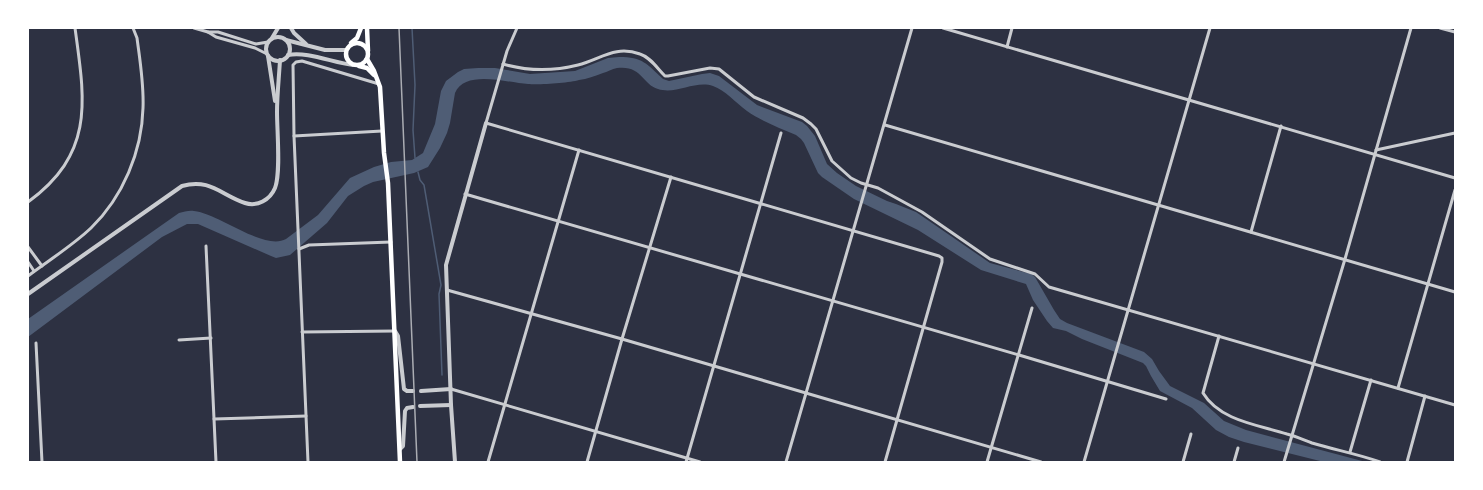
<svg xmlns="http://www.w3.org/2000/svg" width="1483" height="490" font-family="Overpass,sans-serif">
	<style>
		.water { fill: #4f5d75 }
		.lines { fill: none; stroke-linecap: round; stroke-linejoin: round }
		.stream { stroke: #4f5d75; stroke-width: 1.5 }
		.minor { stroke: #caccd0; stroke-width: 3 }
		.tertiary { stroke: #caccd0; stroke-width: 4 }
		.secondary { stroke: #fff; stroke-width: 4.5 }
		.rail { stroke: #abadb3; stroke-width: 1.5 }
	</style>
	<rect width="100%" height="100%" fill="#2d3142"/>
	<path class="water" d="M 619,57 C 643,57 647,64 663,79 L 669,81 L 702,74 L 710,73 L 719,76 L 757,105 L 802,122 L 807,126 L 815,136 L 827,164 L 837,173 L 856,186 L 887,201 L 896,204 L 916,212 L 990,263 L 1031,274 L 1035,277 L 1054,310 L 1060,319 L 1067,323 L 1144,352 L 1152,359 L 1159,371 L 1170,386 L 1204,403 L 1224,421 L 1246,430 L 1366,462 L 1324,462 L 1244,442 L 1229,437 L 1216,430 L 1192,408 L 1160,391 L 1151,376 L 1146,366 L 1143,363 L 1082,339 L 1066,331 L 1053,328 L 1047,321 L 1033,300 L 1026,284 L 981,270 L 918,230 L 854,199 L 822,177 L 818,173 L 804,143 L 801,139 L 796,135 C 780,128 761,121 747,111 C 736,103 725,90 713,86 C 695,80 676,95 658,89 C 642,84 642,65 617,68 C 612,69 607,72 603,73 C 595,76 587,79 579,80 C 569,83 539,85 528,84 C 508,83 465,69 455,93 L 450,123 L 447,133 L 440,148 L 428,167 L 414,173 L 373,182 L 364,186 L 348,196 L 327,223 L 290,255 L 276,258 L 271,256 L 198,224 L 187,224 L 162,237 L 28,337 L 28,319 L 179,213 C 184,212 189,210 194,211 C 220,214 264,251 286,239 L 318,215 L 350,178 L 374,167 L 391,162 L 412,160 L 423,153 L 435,124 L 441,91 L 446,81 L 458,72 L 464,69 L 478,68 L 495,68 L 530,74 L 575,71 L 608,58 Z"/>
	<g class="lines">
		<g class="stream">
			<path d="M 412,28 L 415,85 L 413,130 L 415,158"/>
			<path d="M 418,172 L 420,180 L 424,185 L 441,285 L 439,294 L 442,375"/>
		</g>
		<g class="minor">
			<path d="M 194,28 L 208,32 L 216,37 L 255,48 L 267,54"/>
			<path d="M 517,28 L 507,51 L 486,123 L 939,256 L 942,258 L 942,262 L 885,462"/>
			<path d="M 943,28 L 1455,178"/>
			<path d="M 1440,28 L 1455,32"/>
			<path d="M 208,32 L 218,32 L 256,44 L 268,42"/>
			<path d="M 1007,47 L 1012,28"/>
			<path d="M 503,64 C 527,71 554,71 578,65 C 601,59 615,45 640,54 C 650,57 657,68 665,76 L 668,76 L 710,68 L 719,69 L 754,97 L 803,118 L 811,124 L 816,129 L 832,161 L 851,178 L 861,183 L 878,188 L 922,212 L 990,259 L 1035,274 L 1049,287 L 1455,405"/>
			<path d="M 885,125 L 1455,292"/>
			<path d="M 294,136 L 382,131"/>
			<path d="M 1376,150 L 1455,133"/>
			<path d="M 465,194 L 1019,355 L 1166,399"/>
			<path d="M 28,202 C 95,153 85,101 75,28"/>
			<path d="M 1251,232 L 1281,126"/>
			<path d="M 206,246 L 216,462"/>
			<path d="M 28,247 L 42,266"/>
			<path d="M 299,249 L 309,245 L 391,242"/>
			<path d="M 28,262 L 34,271"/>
			<path d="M 28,276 C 49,260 72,246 91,228 C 123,197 142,151 143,108 C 144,84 140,61 137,38 L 133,28"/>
			<path d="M 447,290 L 622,339 L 1041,462"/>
			<path d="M 302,332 L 395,331"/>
			<path d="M 1219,336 L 1203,393 C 1220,421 1259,425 1287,434 C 1295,436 1304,440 1312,443 C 1335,450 1358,454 1380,462"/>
			<path d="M 179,340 L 211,338"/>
			<path d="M 36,343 L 42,462"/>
			<path d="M 1398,388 L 1455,190"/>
			<path d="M 451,389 L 700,462"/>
			<path d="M 214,419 L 306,416"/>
			<path d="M 1350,452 L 1371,380"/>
			<path d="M 308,462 L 294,136 L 293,65 L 296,62 L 302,61 L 379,84"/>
			<path d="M 488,462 L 579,150"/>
			<path d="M 587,462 L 622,339 L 671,177"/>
			<path d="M 686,462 L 781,133"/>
			<path d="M 786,462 L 912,28"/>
			<path d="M 987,462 L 1032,308"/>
			<path d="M 1084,462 L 1210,28"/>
			<path d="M 1183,462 L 1191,434"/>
			<path d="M 1234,462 L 1238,448"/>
			<path d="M 1284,462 L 1345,259 L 1411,28"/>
			<path d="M 1407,462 L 1425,396"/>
		</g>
		<g class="tertiary">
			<path d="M 291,28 L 294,33 L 306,44"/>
			<circle cx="278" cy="49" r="12"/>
			<path d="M 272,38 L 278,28"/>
			<path d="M 286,40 L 325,50 L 346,50"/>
			<path d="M 288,55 C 307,51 334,63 353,65"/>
			<path d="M 268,56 L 275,101"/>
			<path d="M 28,294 L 182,186 C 210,178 221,195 245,203 C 257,207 270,200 275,188 C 281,173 277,131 277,112 C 277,95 279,78 280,60"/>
			<path d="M 395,331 L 398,336 L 404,389 L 407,391 L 413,391"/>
			<path d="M 421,391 L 451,389"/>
			<path d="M 420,406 L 451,405"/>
			<path d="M 400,449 L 403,446 L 405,411 L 407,408 L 413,407"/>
			<path d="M 455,462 L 451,405 L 446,265 L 486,123"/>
		</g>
		<g class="secondary">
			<path d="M 367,28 L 368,51"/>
			<circle cx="357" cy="54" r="11"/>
			<path d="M 351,43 L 357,38 L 361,28"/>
			<path d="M 367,59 L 374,71 L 380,87 L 384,153 L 388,183 L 400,462"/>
			<path d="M 359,66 L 367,68 L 374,75"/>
		</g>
		<path class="rail" d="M 399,28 L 417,462"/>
	</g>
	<rect width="1483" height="490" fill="none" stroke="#ffffff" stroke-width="58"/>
</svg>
